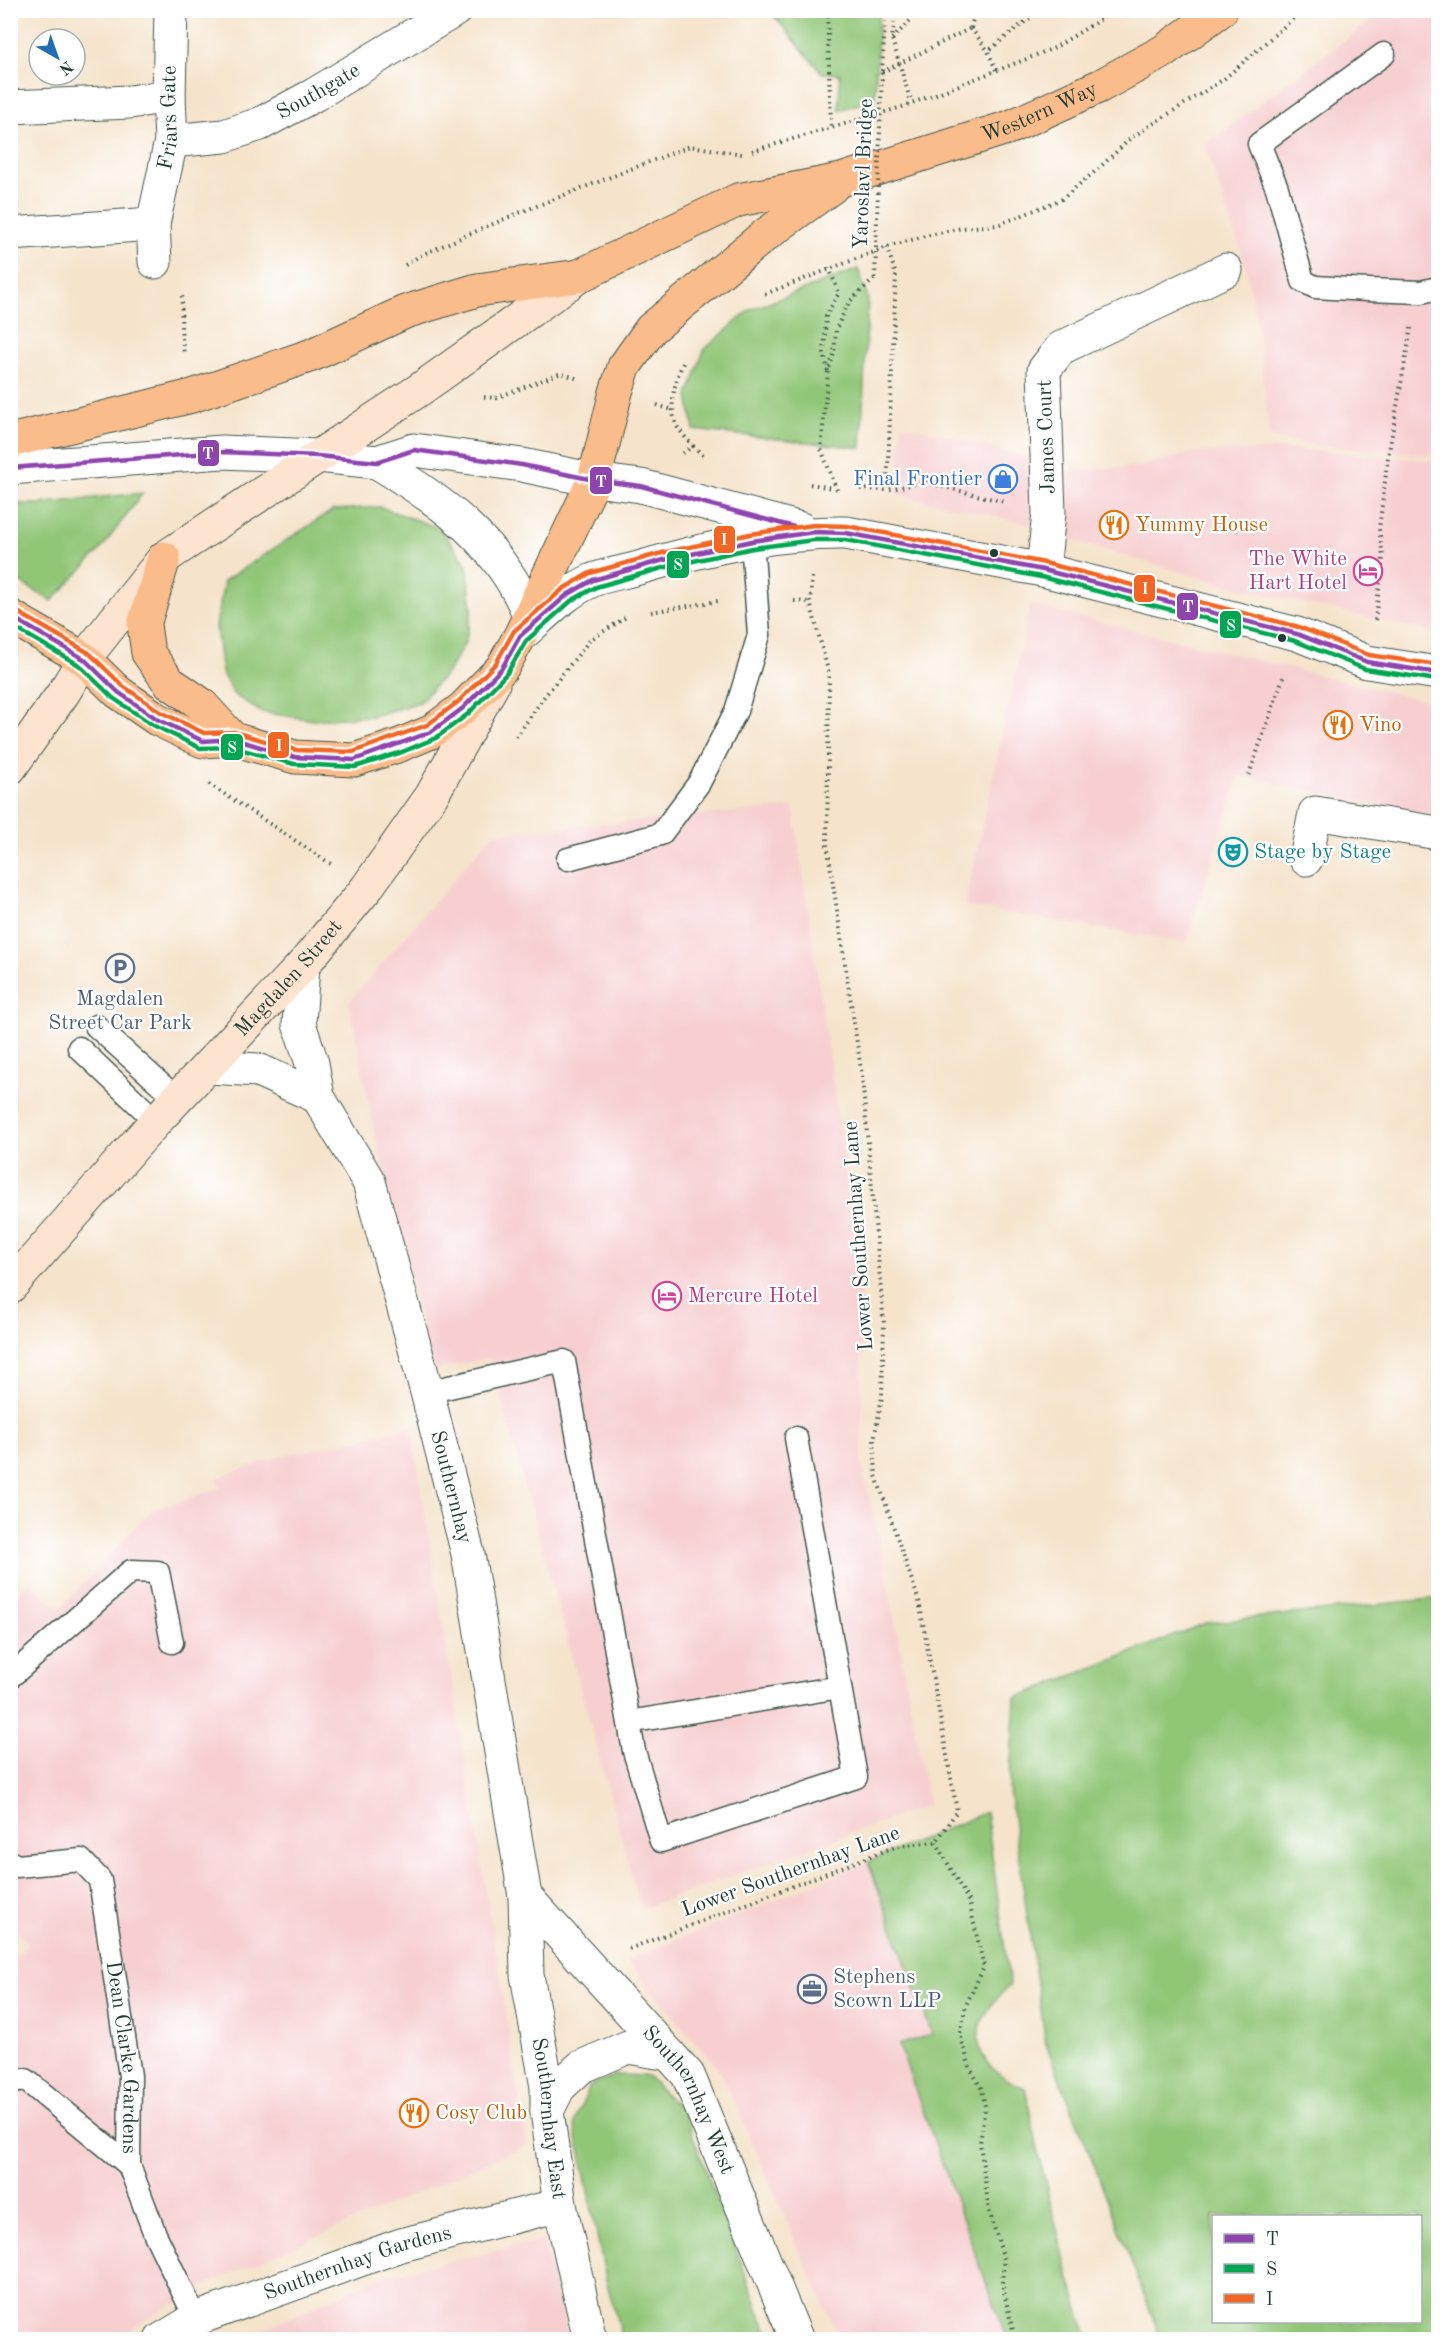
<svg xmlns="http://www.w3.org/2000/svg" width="1449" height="2350" font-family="'Old Standard TT',serif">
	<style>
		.built { fill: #f7cfd0 }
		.green { fill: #91c677; stroke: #588256; stroke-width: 1.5; fill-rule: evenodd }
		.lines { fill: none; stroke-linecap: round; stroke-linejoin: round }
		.service-casing { stroke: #3f564b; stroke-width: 25 }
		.minor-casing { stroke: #3f564b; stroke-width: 35 }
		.tertiary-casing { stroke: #3f564b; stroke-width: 35 }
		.secondary-casing { stroke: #3f564b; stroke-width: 35 }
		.primary-casing { stroke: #3f564b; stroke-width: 35 }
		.path { stroke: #3f564b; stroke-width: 4; stroke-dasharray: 1.5 4.5; stroke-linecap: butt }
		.service { stroke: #fff; stroke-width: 22 }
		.minor { stroke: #fff; stroke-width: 33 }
		.tertiary { stroke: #fff; stroke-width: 33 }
		.secondary { stroke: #fde4d1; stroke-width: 33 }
		.primary { stroke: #fabc8b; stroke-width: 33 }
		.path-bridge { stroke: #3f564b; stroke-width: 4; stroke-dasharray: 1.5 4.5; stroke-linecap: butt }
		.bus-1-casing { stroke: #fff; stroke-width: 9 }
		.bus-2-casing { stroke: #fff; stroke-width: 9 }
		.bus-3-casing { stroke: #fff; stroke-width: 9 }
		.bus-1 { stroke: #8e44ad; stroke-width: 4.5 }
		.bus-2 { stroke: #00a651; stroke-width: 4.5 }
		.bus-3 { stroke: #f26522; stroke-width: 4.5 }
		.bus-dot { fill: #1f3d34; stroke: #fff; stroke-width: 2 }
		.labels { text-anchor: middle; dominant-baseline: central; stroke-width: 4.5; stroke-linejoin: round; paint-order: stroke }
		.street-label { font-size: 21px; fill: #1f3d34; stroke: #fff }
		.shop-label { font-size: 21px; fill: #366cbe; stroke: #fff; text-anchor: end }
		.food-label { font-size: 21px; fill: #c56008; stroke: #fff; text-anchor: start }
		.hotel-label { font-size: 21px; fill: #b23c85; stroke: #fff; text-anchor: end }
		.culture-label { font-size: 21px; fill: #0d838f; stroke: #fff; text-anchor: start }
		.service-label { font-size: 21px; fill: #4e5e75; stroke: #fff }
		.line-badge { stroke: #fff; stroke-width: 2 }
		.badge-label { font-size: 16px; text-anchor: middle; font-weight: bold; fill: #fff }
	</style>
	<rect width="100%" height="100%" fill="#fff"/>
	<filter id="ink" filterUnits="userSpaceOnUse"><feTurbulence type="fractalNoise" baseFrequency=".0167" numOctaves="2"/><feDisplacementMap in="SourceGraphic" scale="12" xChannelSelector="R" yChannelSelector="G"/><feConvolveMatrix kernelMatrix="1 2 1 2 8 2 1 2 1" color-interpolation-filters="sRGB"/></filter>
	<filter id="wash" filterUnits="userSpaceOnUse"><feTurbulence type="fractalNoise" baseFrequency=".008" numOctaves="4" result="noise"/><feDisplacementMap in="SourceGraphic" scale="24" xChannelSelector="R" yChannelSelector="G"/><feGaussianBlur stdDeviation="1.35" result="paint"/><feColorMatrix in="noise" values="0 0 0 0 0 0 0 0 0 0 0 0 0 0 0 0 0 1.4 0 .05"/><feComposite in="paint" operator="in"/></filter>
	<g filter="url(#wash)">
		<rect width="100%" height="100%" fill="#f5e3cb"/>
		<g class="built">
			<path d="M 1384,11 L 1438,11 L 1438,456 L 1304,444 L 1269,437 L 1258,329 L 1245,265 L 1205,145 Z"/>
			<path d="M 902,424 L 1038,460 L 1061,471 L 1141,466 L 1196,452 L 1300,449 L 1438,461 L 1438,633 L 1241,589 L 1049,534 L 1033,525 L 897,494 Z"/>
			<path d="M 1030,605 L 1438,704 L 1438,817 L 1239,776 L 1186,943 L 965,906 Z"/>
			<path d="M 793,807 L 860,1271 L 862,1465 L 881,1548 L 929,1805 L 641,1909 L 490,1358 L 432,1371 L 374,1131 L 349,1002 L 493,834 Z"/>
			<path d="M 411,1428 L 527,2145 L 197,2289 L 113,2339 L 11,2340 L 10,1962 L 29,1943 L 11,1925 L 11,1602 L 29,1582 L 59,1609 L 152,1510 L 220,1488 L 217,1478 L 277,1457 Z"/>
			<path d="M 868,1862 L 932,2035 L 899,2046 L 1007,2339 L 839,2339 L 722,2074 L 627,1960 Z"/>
			<path d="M 543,2240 L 570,2339 L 242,2339 L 380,2277 Z"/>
		</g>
		<g class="green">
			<path d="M 770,11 L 879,11 L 875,99 L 839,110 L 840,74 L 822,73 Z"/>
			<path d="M 858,269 L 868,298 L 861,448 L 694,430 L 688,396 L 704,350 L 750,310 Z"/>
			<path d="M 143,493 L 101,549 L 52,601 L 11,577 L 11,504 L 38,504 Z"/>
			<path d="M 380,507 L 441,529 L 467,565 L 472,610 L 465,643 L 449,670 L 420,702 L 373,716 L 313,720 L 261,712 L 234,695 L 222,673 L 216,626 L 224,581 L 333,510 Z"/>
			<path d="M 1438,1598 L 1438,2339 L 1161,2339 L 1085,2141 L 1046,2045 L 1009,1790 L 1015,1698 L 1206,1623 ZM 1420,2216 L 1420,2322 L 1214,2322 L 1214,2216 Z"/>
			<path d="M 986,1812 L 1010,1985 C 966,2026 966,2063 1025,2088 C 1042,2173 1062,2257 1088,2339 L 1007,2339 L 899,2045 L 932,2034 L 868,1862 Z"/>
			<path d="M 616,2075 L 647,2076 L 684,2113 L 770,2339 L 622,2339 L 606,2279 L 574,2123 L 590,2086 Z"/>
		</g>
	</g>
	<g filter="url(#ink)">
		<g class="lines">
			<g class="service-casing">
				<g id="service">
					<path d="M 1384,54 L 1259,144 L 1277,188 L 1303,281 L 1315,287 L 1368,290 L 1421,292 L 1438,288"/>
					<path d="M 568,859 L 661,834 L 699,783 L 736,711 L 759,635 L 752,541"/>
					<path d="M 96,1026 L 177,1099"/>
					<path d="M 79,1048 L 156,1121"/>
					<path d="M 427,1392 L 564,1361 L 634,1751 L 661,1841 L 856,1777 L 796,1438"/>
					<path d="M 10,1677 L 131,1571 L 158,1572 L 172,1642"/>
					<path d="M 629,1722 L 840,1687"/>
					<path id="s1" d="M 10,1862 L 17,1866 L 81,1860 L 100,1880 L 130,2076 L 129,2165 L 155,2234 L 196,2319"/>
					<path d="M 10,2082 L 26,2080 L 129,2165"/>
				</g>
			</g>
			<g class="minor-casing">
				<g id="minor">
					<path d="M 10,107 L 130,102 L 169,96"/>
					<path id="s2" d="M 171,141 L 224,136 L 260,124 L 314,95 L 455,10"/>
					<path d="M 10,234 L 153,224"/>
					<path id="s3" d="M 155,262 L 153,224 L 171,141 L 169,96 L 171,10"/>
					<path d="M 1043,570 L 1049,513 L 1044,370 L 1061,348 L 1226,270"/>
					<path d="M 1306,859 L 1315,813 L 1438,833"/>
					<path id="s4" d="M 303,965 L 299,1024 L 312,1063 L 318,1097 L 369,1182 L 427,1392 L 468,1554 L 525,1896 L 527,1975 L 547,2087 L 547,2111 L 560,2205 L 590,2340"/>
					<path d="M 208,1067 L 258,1070 L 318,1097"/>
					<path id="s5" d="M 525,1896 L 688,2075 L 797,2340"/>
					<path d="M 547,2111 L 559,2087 L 581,2067 L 628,2047 L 669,2054"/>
					<path id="s6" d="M 161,2340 L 196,2319 L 401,2245 L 560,2205"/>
				</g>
			</g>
			<g class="tertiary-casing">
				<g id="tertiary">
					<path d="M 377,462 C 442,501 499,542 529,614"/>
					<path d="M 10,468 L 222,452 L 318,456 L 377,462 L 414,450 L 522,465 L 594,480 L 641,486 L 801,529"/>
					<path d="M 520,636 C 543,616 565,592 593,580 C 608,574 626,572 642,567 C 707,548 777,532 846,533 L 1043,570 L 1297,634 L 1367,662 L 1438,673"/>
				</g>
			</g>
			<g class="secondary-casing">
				<g id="secondary">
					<path d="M 10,768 L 64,692 L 84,659 L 164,558 L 419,390 L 579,276"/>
					<path id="s7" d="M 10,1287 L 156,1121 L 303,965 L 366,889 L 432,795 L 493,684"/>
				</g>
			</g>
			<g class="primary-casing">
				<g id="primary">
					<path id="s8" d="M 10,441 L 192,396 L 312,355 L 405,312 L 477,290 L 579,276 L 738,200 L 841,180 L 1010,127 L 1100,86 L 1164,51 L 1221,10"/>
					<path d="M 164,558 L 144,625 L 148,653 L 169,682 L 201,704 L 233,739"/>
					<path d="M 10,616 L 84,659 L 118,692 L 157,719 L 203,741 L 233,739 L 295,757 L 354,760 L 400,745 L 431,732 L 463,708 L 502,668 L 520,636 L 594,480 L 616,392 L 624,367 L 651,329 L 764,236 L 832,187"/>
				</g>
			</g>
			<g class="path">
				<path d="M 827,10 L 831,126"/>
				<path d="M 895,10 L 892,39 L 911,102"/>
				<path d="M 971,28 L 988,51"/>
				<path d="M 971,28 L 975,10"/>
				<path d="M 892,39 L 921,10"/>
				<path d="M 996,70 L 988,51 L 1040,10"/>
				<path d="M 882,71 L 886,10"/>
				<path d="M 882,72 L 971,28"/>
				<path d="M 752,151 L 902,107 L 1024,60 L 1054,48 L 1116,10"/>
				<path d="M 887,247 L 896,275 L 887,490"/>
				<path d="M 405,265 L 421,255 L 516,214 L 690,146 L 742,154"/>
				<path d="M 765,294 L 887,247 L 925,236 L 962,228 L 998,225 L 1062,199 L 1098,169 L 1132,137 L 1224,79 L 1303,10"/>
				<path d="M 182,296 L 181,329 L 184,354"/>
				<path d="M 683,363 C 675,380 667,409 678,428 C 682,434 688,440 693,446 L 683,453"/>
				<path d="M 828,371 L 824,353 L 826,316 L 839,293 L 829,268"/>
				<path d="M 484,397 L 496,398 L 561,373 L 576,378"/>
				<path d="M 657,405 L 673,410"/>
				<path d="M 693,446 L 706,458"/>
				<path d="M 810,484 L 832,488"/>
				<path d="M 860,489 L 887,490 L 924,482 L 1005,502"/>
				<path d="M 837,490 L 821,449 L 828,371 L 834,354 L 836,329 L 849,302 L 875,278"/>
				<path d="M 812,577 L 810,602 L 829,674 L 827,844 L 862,1076 L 884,1324 L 882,1397 L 874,1440 L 876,1476 L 919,1601 L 957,1811 L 936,1842"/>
				<path d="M 794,601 L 810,602"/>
				<path d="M 651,612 L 718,601"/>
				<path d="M 1375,620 L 1383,557 L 1379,529 L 1388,457 L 1411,328"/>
				<path d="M 516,737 L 544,697 L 590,640 L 628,616"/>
				<path d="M 1249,775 L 1284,675"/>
				<path d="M 209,784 L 331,864"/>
				<path d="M 936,1842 L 969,1902 L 984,1967 L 966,2005 L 960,2034 L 970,2068 L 982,2089 L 985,2106 L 980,2143 L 989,2211 L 1004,2259 L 1002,2283 L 1015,2340"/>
				<path d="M 629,1949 L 897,1846 L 936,1842"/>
			</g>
			<use href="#service" class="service"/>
			<use href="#minor" class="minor"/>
			<use href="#tertiary" class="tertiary"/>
			<use href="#secondary" class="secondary"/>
			<use href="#primary" class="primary"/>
			<path class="path-bridge" d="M 875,278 L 882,72"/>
			<g class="bus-1-casing">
				<g id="bus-1">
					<path d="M 10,468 L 222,452 L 318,456 L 377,462 L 414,450 L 522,465 L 594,480 L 641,486 L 794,527"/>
					<path d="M 10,616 L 84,659 L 118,692 L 157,719 L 203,741 L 233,739 L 295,757 L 354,760 L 431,732 L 463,708 L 502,668 L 520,636 L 567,595 L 593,580 L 664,560 L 752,541 L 814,532 L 846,533 L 1043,570 L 1297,634 L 1367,662 L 1438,673"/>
				</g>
			</g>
			<g class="bus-2-casing">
				<path id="bus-2" d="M 10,625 L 79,665 L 113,698 L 153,725 L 200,748 L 232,747 L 294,764 L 355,767 L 402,752 L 436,738 L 468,714 L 507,673 L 526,641 L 571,601 L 596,587 L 666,567 L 753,548 L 814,540 L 845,540 L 1041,577 L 1295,641 L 1365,669 L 1437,680"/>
			</g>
			<g class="bus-3-casing">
				<path id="bus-3" d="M 14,610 L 89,653 L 123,686 L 161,712 L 204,733 L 234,732 L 296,750 L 353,752 L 427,725 L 458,702 L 496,663 L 514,631 L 563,589 L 590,573 L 662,553 L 750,534 L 814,525 L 847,526 L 1045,563 L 1299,627 L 1369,655 L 1438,665"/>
			</g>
			<use href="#bus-1" class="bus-1"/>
			<use href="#bus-2" class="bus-2"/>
			<use href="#bus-3" class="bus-3"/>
		</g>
	</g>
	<defs>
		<g id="shop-ring" transform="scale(1.5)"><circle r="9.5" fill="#fff" stroke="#3f7fe0" stroke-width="1.5"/><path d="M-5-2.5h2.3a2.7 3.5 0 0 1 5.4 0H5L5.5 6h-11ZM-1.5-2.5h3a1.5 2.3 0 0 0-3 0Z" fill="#3f7fe0"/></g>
		<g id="restaurant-ring" transform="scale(1.5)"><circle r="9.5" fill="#fff" stroke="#e8710a" stroke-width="1.5"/><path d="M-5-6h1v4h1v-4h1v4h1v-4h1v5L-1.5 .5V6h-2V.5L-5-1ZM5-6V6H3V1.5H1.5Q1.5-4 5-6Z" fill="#e8710a"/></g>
		<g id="hotel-ring" transform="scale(1.5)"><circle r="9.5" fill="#fff" stroke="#d1479c" stroke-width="1.5"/><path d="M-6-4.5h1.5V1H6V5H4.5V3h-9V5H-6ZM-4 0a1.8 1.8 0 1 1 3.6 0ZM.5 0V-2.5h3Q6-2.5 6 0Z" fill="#d1479c"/></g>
		<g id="theatre-ring" transform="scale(1.5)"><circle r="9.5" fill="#fff" stroke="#0f9aa8" stroke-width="1.5"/><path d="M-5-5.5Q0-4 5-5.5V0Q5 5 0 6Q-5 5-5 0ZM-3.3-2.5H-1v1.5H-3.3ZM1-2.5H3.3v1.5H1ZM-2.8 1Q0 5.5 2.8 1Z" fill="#0f9aa8"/></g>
		<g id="parking-ring" transform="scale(1.5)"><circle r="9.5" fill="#fff" stroke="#5c6f8a" stroke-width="1.5"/><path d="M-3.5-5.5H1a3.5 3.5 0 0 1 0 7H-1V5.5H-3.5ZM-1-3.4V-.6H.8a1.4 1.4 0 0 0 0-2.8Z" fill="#5c6f8a"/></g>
		<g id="office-ring" transform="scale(1.5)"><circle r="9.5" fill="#fff" stroke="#5c6f8a" stroke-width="1.5"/><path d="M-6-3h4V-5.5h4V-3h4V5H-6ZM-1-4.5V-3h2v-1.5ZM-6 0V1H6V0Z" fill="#5c6f8a"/></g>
	</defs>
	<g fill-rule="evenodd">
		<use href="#shop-ring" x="1003" y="479"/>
		<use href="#restaurant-ring" x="1114" y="525"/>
		<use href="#hotel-ring" x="1368" y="571"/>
		<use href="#restaurant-ring" x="1338" y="725"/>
		<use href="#theatre-ring" x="1233" y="852"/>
		<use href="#parking-ring" x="120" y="968"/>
		<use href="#hotel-ring" x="667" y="1296"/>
		<use href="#office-ring" x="812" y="1989"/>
		<use href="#restaurant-ring" x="414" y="2113"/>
	</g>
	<g class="bus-dot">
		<circle cx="994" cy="553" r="5"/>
		<circle cx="1282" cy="638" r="5"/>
	</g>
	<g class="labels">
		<g class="street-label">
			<text stroke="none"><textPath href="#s2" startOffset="158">Southgate</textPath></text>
			<text stroke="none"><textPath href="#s8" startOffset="1086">Western Way</textPath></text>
			<text stroke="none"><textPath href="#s3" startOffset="146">Friars Gate</textPath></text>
			<text transform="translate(864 174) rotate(-88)">Yaroslavl Bridge</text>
			<text transform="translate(1047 437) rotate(-92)">James Court</text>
			<text stroke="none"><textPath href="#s7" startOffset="416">Magdalen Street</textPath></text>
			<text transform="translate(859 1236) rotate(-94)">Lower Southernhay Lane</text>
			<text stroke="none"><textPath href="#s4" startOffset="550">Southernhay</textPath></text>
			<text transform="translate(791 1872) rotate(-20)">Lower Southernhay Lane</text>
			<text stroke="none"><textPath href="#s1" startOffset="279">Dean Clarke Gardens</textPath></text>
			<text stroke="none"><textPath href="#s5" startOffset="264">Southernhay West</textPath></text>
			<text stroke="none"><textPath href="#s4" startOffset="1190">Southernhay East</textPath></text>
			<text stroke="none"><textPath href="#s6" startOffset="212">Southernhay Gardens</textPath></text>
		</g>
		<g class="shop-label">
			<text x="982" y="479">Final Frontier</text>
		</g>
		<g class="food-label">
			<text x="1135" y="525">Yummy House</text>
			<text x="1359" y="725">Vino</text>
			<text x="435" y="2113">Cosy Club</text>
		</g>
		<g class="hotel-label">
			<text x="1347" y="559">The White<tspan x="1347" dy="24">Hart Hotel</tspan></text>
			<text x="688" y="1296" text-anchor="start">Mercure Hotel</text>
		</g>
		<g class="culture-label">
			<text x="1254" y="852">Stage by Stage</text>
		</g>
		<g class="service-label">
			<text x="120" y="999">Magdalen<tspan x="120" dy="24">Street Car Park</tspan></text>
			<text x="833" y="1977" text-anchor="start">Stephens<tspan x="833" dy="24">Scown LLP</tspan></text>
		</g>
	</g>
	<g class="line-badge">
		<rect x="197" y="439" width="23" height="28" rx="6" fill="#8e44ad"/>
		<rect x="589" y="466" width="24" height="29" rx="6" fill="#8e44ad"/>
		<rect x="713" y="525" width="23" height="29" rx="6" fill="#f26522"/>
		<rect x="666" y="550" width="24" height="29" rx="6" fill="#00a651"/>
		<rect x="1133" y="574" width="23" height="29" rx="6" fill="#f26522"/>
		<rect x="1176" y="592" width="23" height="29" rx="6" fill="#8e44ad"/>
		<rect x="1219" y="610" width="23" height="29" rx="6" fill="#00a651"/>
		<rect x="267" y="731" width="23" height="28" rx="6" fill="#f26522"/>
		<rect x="220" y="733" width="24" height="28" rx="6" fill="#00a651"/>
	</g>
	<g class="badge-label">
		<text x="208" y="459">T</text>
		<text x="601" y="487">T</text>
		<text x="724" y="545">I</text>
		<text x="678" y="570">S</text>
		<text x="1145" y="594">I</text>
		<text x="1188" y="612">T</text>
		<text x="1231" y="631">S</text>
		<text x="279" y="751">I</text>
		<text x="232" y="753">S</text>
	</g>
	<rect width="1449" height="2350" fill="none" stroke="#fff" stroke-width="36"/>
	<rect x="1212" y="2215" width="210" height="108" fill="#ffffff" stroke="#a5b1ae" stroke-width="1.5"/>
	<rect x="1224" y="2234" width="30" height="9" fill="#8e44ad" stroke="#a5b1ae" stroke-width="1.5"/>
	<text x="1266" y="2245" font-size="18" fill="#1f3d34">T</text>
	<rect x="1224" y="2264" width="30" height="9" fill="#00a651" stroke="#a5b1ae" stroke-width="1.5"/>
	<text x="1266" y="2275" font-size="18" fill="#1f3d34">S</text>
	<rect x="1224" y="2294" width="30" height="9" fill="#f26522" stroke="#a5b1ae" stroke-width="1.5"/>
	<text x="1266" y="2305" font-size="18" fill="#1f3d34">I</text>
	<g transform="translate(57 57) rotate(140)"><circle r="28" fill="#ffffff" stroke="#a5b1ae" stroke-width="1.5"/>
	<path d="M0-4.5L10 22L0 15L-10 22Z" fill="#1f6fb2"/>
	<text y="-9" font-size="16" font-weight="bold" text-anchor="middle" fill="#1f3d34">N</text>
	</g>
</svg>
